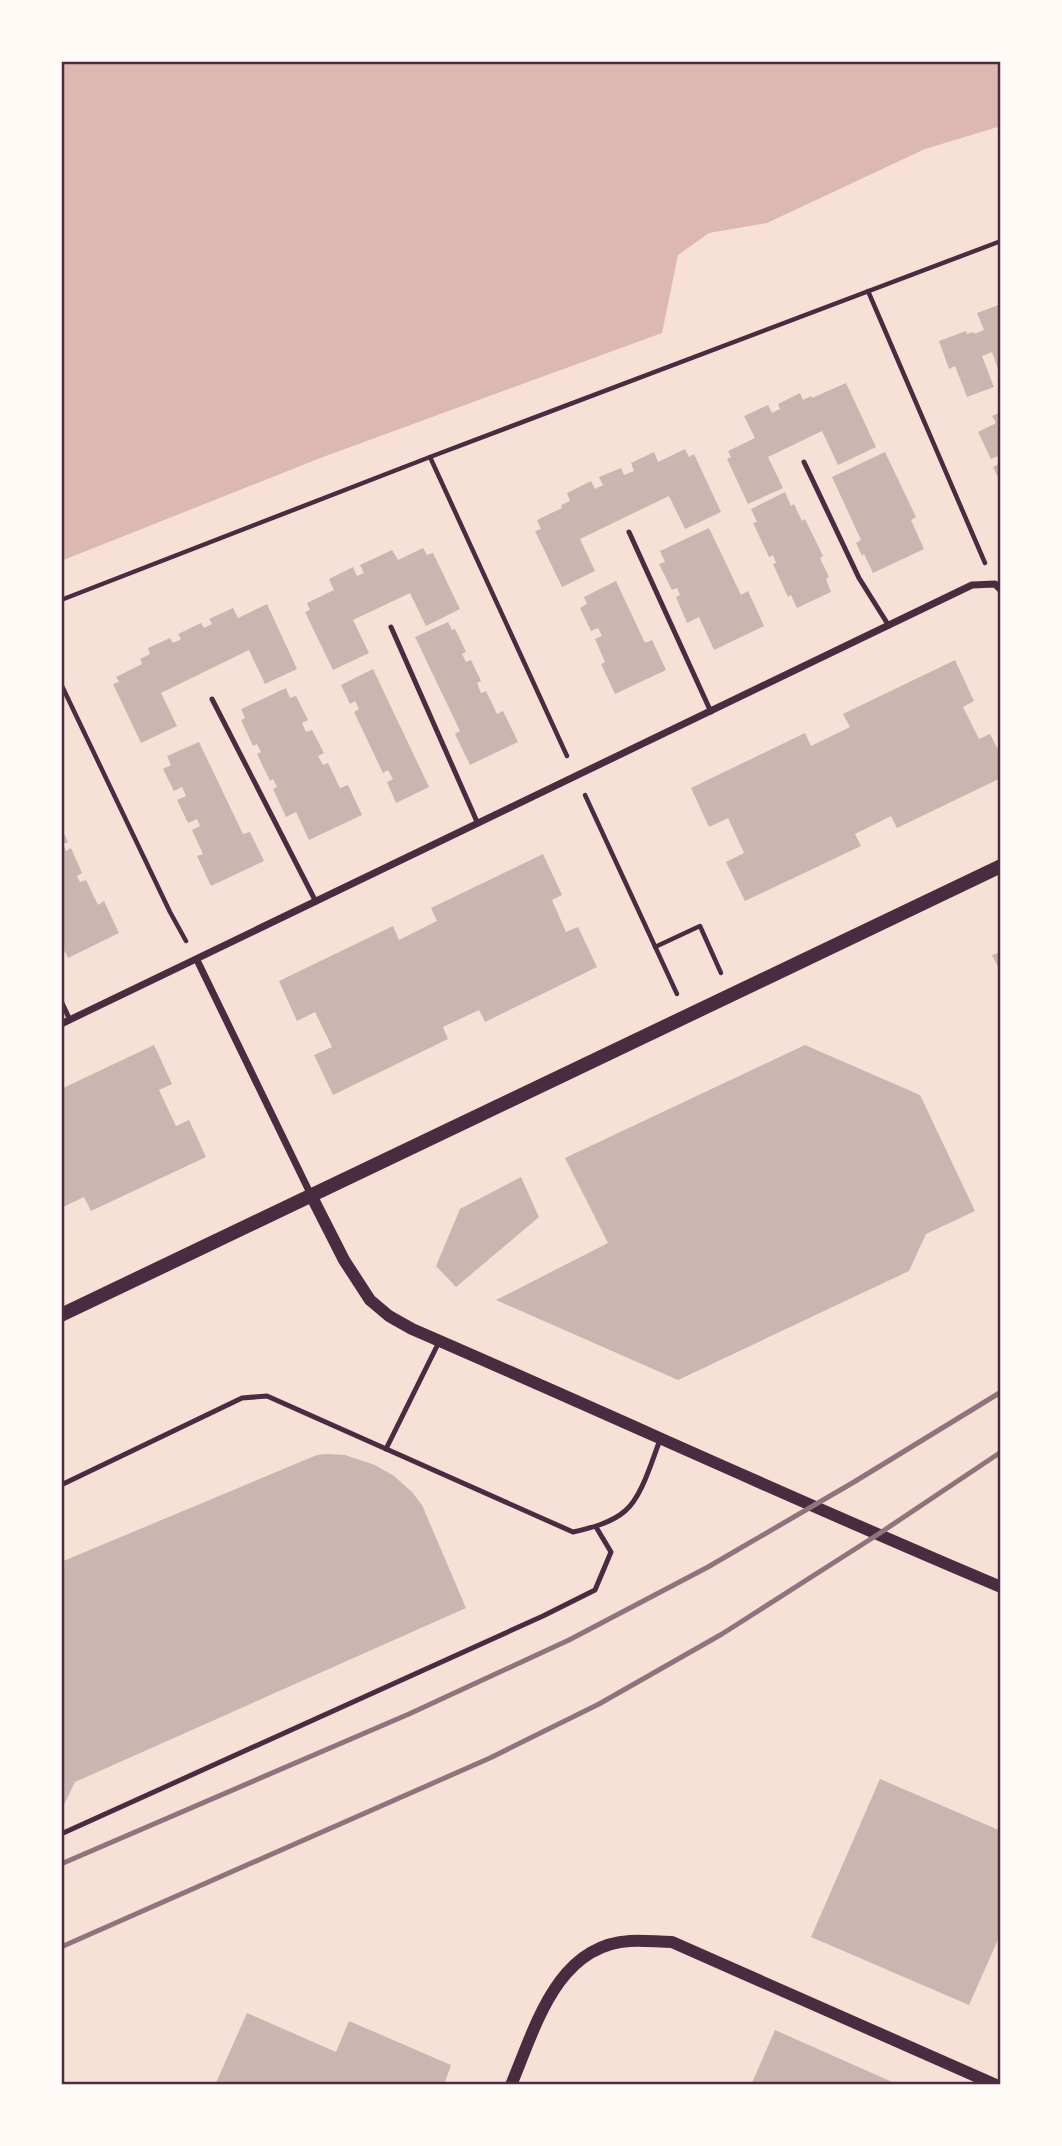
<svg xmlns="http://www.w3.org/2000/svg" width="1062" height="2146" font-family="'Times New Roman',serif">
	<style>
		.water { fill: #dcb8b0 }
		.building { fill: #ccb4b1 }
		.lines { fill: none; stroke-linecap: round; stroke-linejoin: round }
		.path { stroke: #4a2c40; stroke-width: 4.5 }
		.service { stroke: #4a2c40; stroke-width: 5 }
		.minor { stroke: #4a2c40; stroke-width: 7 }
		.tertiary { stroke: #4a2c40; stroke-width: 12 }
		.secondary { stroke: #4a2c40; stroke-width: 14 }
		.rail { stroke: #8f747c; stroke-width: 5 }
		.neatline { fill: none; stroke: #4a2c40; stroke-width: 2.5 }
	</style>
	<rect width="100%" height="100%" fill="#f7e1d7"/>
	<path class="water" d="M 61,61 L 1001,61 L 1001,126 L 925,149 L 767,223 L 709,233 L 678,255 L 662,333 L 323,457 L 61,561 Z"/>
	<g class="building">
		<path d="M 1001,304 L 1001,368 L 998,369 L 992,352 L 982,356 L 994,387 L 967,397 L 955,366 L 949,369 L 939,341 L 966,331 L 967,334 L 973,332 L 974,334 L 984,330 L 977,313 Z"/>
		<path d="M 846,383 L 876,447 L 838,465 L 822,431 L 768,457 L 783,488 L 748,504 L 727,459 L 731,457 L 728,451 L 755,438 L 744,416 L 768,405 L 772,413 L 780,409 L 778,404 L 800,393 L 803,400 L 811,396 L 812,398 Z"/>
		<path d="M 1001,412 L 1001,455 L 991,459 L 978,432 L 996,423 L 992,416 Z"/>
		<path d="M 685,449 L 689,457 L 694,454 L 721,512 L 685,529 L 669,496 L 580,539 L 595,571 L 562,587 L 535,531 L 541,529 L 537,520 L 562,508 L 561,505 L 570,501 L 567,493 L 591,481 L 595,489 L 603,485 L 599,477 L 621,468 L 624,475 L 634,471 L 631,463 L 654,452 L 658,462 Z"/>
		<path d="M 885,452 L 916,517 L 911,520 L 924,549 L 873,573 L 864,554 L 862,556 L 856,543 L 861,540 L 832,477 Z"/>
		<path d="M 1001,463 L 1001,484 L 993,467 Z"/>
		<path d="M 785,492 L 791,506 L 794,504 L 802,521 L 805,519 L 823,556 L 820,558 L 829,577 L 826,579 L 831,592 L 797,608 L 791,595 L 788,597 L 773,564 L 776,563 L 773,555 L 769,557 L 753,523 L 757,522 L 751,509 Z"/>
		<path d="M 709,528 L 741,595 L 748,591 L 764,626 L 714,650 L 699,617 L 687,623 L 676,597 L 680,595 L 677,588 L 672,590 L 659,564 L 665,562 L 660,551 Z"/>
		<path d="M 423,548 L 427,555 L 433,553 L 460,609 L 426,626 L 410,593 L 353,620 L 369,653 L 333,670 L 305,612 L 310,610 L 307,603 L 334,590 L 329,579 L 353,567 L 357,576 L 364,573 L 360,565 L 392,550 L 398,560 Z"/>
		<path d="M 616,581 L 645,643 L 652,640 L 666,670 L 615,694 L 601,664 L 605,662 L 595,639 L 602,636 L 598,628 L 591,631 L 580,608 L 587,604 L 584,597 Z"/>
		<path d="M 267,604 L 297,669 L 265,684 L 249,650 L 161,693 L 177,726 L 141,743 L 113,684 L 119,682 L 116,677 L 142,664 L 140,659 L 150,654 L 148,648 L 170,638 L 173,643 L 181,639 L 178,634 L 201,623 L 204,628 L 212,624 L 209,619 L 233,608 L 238,618 Z"/>
		<path d="M 448,622 L 452,630 L 455,629 L 466,652 L 462,654 L 466,662 L 471,660 L 481,681 L 477,683 L 481,693 L 486,691 L 497,714 L 503,711 L 518,742 L 470,765 L 455,734 L 460,731 L 415,637 Z"/>
		<path d="M 955,660 L 974,701 L 963,707 L 979,739 L 990,734 L 1001,756 L 1001,778 L 897,828 L 891,816 L 855,834 L 861,846 L 745,901 L 726,862 L 744,853 L 728,818 L 709,827 L 691,788 L 805,733 L 811,746 L 850,727 L 843,714 Z"/>
		<path d="M 373,669 L 429,787 L 396,803 L 387,782 L 393,779 L 388,770 L 383,773 L 354,712 L 359,709 L 355,701 L 350,704 L 341,685 Z"/>
		<path d="M 286,688 L 290,698 L 296,696 L 308,720 L 302,723 L 306,732 L 312,730 L 324,753 L 318,756 L 323,765 L 328,763 L 340,788 L 348,785 L 362,815 L 309,840 L 296,812 L 286,817 L 273,789 L 277,787 L 273,779 L 270,781 L 257,754 L 261,752 L 257,744 L 253,746 L 241,720 L 245,718 L 241,709 Z"/>
		<path d="M 199,742 L 243,834 L 250,832 L 264,861 L 211,886 L 197,856 L 203,854 L 192,830 L 200,826 L 197,819 L 188,823 L 177,800 L 186,796 L 182,787 L 174,791 L 163,769 L 171,765 L 167,756 Z"/>
		<path d="M 61,827 L 68,842 L 63,844 L 66,851 L 71,848 L 82,873 L 77,876 L 80,882 L 86,880 L 98,905 L 104,901 L 119,933 L 68,958 L 61,944 Z"/>
		<path d="M 543,854 L 562,895 L 552,900 L 566,932 L 578,927 L 597,967 L 485,1022 L 479,1010 L 443,1027 L 448,1039 L 333,1095 L 314,1055 L 332,1047 L 315,1012 L 297,1021 L 279,981 L 393,926 L 399,940 L 437,921 L 431,908 Z"/>
		<path d="M 1001,952 L 1001,973 L 992,955 Z"/>
		<path d="M 154,1045 L 172,1084 L 159,1090 L 176,1126 L 189,1120 L 206,1157 L 91,1211 L 84,1197 L 61,1208 L 61,1089 Z"/>
		<path d="M 805,1045 L 920,1095 L 975,1211 L 926,1234 L 909,1271 L 678,1380 L 496,1300 L 608,1243 L 565,1158 Z"/>
		<path d="M 521,1177 L 539,1217 L 456,1287 L 436,1266 L 460,1209 Z"/>
		<path d="M 326,1454 L 345,1455 L 375,1465 L 394,1476 L 412,1492 L 422,1505 L 466,1608 L 75,1782 L 61,1811 L 61,1562 L 317,1455 Z"/>
		<path d="M 880,1779 L 1001,1831 L 1001,1933 L 969,2005 L 811,1937 Z"/>
		<path d="M 247,2013 L 336,2052 L 349,2021 L 451,2065 L 444,2085 L 215,2085 Z"/>
		<path d="M 775,2030 L 899,2085 L 751,2085 Z"/>
	</g>
	<g class="lines">
		<g class="path">
			<path d="M 868,291 L 985,563"/>
			<path d="M 430,457 L 567,756"/>
			<path d="M 61,600 L 430,457 L 1001,241"/>
			<path d="M 61,684 L 170,912 L 186,941"/>
			<path d="M 585,795 L 677,994"/>
			<path d="M 655,947 L 700,926 L 721,973"/>
		</g>
		<g class="service">
			<path d="M 804,462 L 859,578 L 889,626"/>
			<path d="M 629,532 L 711,712"/>
			<path d="M 391,627 L 478,824"/>
			<path d="M 212,699 L 316,902"/>
			<path d="M 61,1001 L 70,1020"/>
			<path d="M 386,1449 L 439,1342"/>
			<path d="M 61,1485 L 242,1398 L 267,1396 L 573,1532 C 591,1528 611,1523 625,1511 C 642,1497 652,1460 660,1440"/>
			<path d="M 61,1834 L 543,1616 L 595,1590 L 611,1552 L 596,1527"/>
		</g>
		<g class="minor">
			<path d="M 197,960 L 311,1195"/>
			<path d="M 61,1024 L 972,585 L 995,584 L 1001,590"/>
		</g>
		<g class="tertiary">
			<path d="M 311,1195 L 344,1260 L 370,1300 L 389,1316 L 412,1329 C 609,1414 803,1504 1001,1587"/>
			<path d="M 511,2085 C 535,2029 556,1945 630,1941 C 644,1940 658,1942 672,1942 L 996,2085"/>
		</g>
		<path class="secondary" d="M 61,1315 L 1001,866"/>
		<g class="rail">
			<path d="M 61,1864 L 409,1714 L 569,1640 L 708,1567 L 854,1482 L 1001,1392"/>
			<path d="M 61,1947 L 490,1758 L 599,1704 L 722,1634 L 877,1535 L 1001,1452"/>
		</g>
	</g>
	<rect width="1062" height="2146" fill="none" stroke="#fffaf5" stroke-width="126"/>
	<rect x="63" y="63" width="936" height="2020" class="neatline"/>
</svg>
